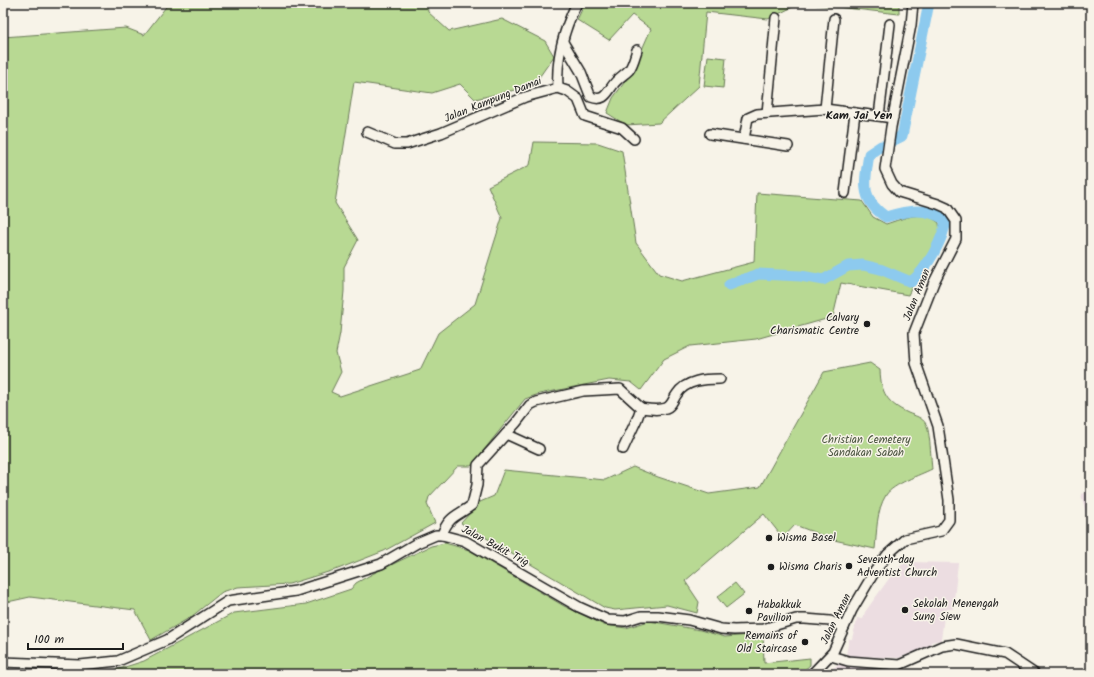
<svg xmlns="http://www.w3.org/2000/svg" width="1094" height="677" font-family="Kalam,sans-serif">
	<style>
		.built { fill: #ecdde1 }
		.green { fill: #b8d993; stroke: #6a7a58 }
		.lines { fill: none; stroke-linecap: round; stroke-linejoin: round }
		.river { stroke: #8dcaee; stroke-width: 11 }
		.minor-casing { stroke: #1c1c1c; stroke-width: 12 }
		.minor { stroke: #f7f3e8; stroke-width: 9 }
		.poi-dot { fill: #1c1c1c; stroke: #f7f3e8; stroke-width: 1.5 }
		.labels { text-anchor: middle; dominant-baseline: central; stroke-width: 3; stroke-linejoin: round; paint-order: stroke }
		.street-label { font-size: 11px; fill: #1c1c1c; stroke: #f7f3e8 }
		.poi-label { font-size: 11px; fill: #1c1c1c; stroke: #f7f3e8; text-anchor: start }
		.park-label { font-size: 11px; fill: #4b5540; stroke: #f7f3e8 }
		.neighbourhood-label { font-size: 12px; font-weight: bold; fill: #1c1c1c; stroke: #f7f3e8 }
	</style>
	<rect width="100%" height="100%" fill="#f7f3e8"/>
	<filter id="ink" filterUnits="userSpaceOnUse"><feTurbulence type="fractalNoise" baseFrequency=".025" numOctaves="2"/><feDisplacementMap in="SourceGraphic" scale="8" xChannelSelector="R" yChannelSelector="G"/><feConvolveMatrix kernelMatrix="1 2 1 2 8 2 1 2 1" color-interpolation-filters="sRGB"/></filter>
	<g filter="url(#ink)">
		<g class="built">
			<path d="M 1091,490 L 1091,533 L 1081,494 Z"/>
			<path d="M 905,562 L 958,563 L 953,609 L 945,609 L 941,640 L 931,642 L 931,645 L 899,658 L 858,656 L 857,658 L 846,655 L 849,639 L 852,639 L 857,618 L 863,619 L 865,612 L 893,573 Z"/>
			<path d="M 840,663 L 874,666 L 877,668 L 878,674 L 825,674 Z"/>
		</g>
		<g class="green">
			<path d="M 169,3 L 427,3 L 428,12 L 449,31 L 502,19 L 545,41 L 554,56 L 533,86 L 475,99 L 460,84 L 432,93 L 354,82 L 335,203 L 358,240 L 344,267 L 344,291 L 340,333 L 336,353 L 341,372 L 331,392 L 340,396 L 420,370 L 438,333 L 475,304 L 502,218 L 488,186 L 530,165 L 534,142 L 598,143 L 622,151 L 636,243 L 659,274 L 682,281 L 754,262 L 757,193 L 862,201 L 873,217 L 886,224 C 905,218 923,209 939,223 L 940,231 L 908,295 L 841,283 L 833,317 L 756,339 L 690,346 L 664,359 L 641,390 L 631,382 L 609,380 L 539,394 L 525,399 L 471,466 L 458,466 L 429,497 L 427,504 L 435,523 L 384,551 L 338,569 L 289,584 L 238,587 L 222,592 L 191,617 L 151,640 L 135,610 L 30,597 L 3,603 L 3,37 L 126,28 L 144,35 Z"/>
			<path d="M 585,3 L 899,3 L 899,14 L 801,3 L 768,19 L 706,12 L 699,86 L 659,123 L 626,125 L 607,113 L 613,98 L 632,72 L 651,29 L 632,15 L 609,40 L 577,20 Z"/>
			<path d="M 708,56 L 726,58 L 723,88 L 704,86 Z"/>
			<path d="M 870,363 L 880,370 C 881,393 887,403 908,413 C 915,416 922,417 926,424 C 930,430 931,461 932,469 C 920,475 893,484 886,495 C 876,511 877,531 875,549 L 834,540 L 795,525 L 783,538 L 764,514 L 685,581 L 699,602 L 697,613 L 667,605 L 615,610 L 605,608 L 461,523 L 480,502 L 494,496 L 504,470 L 605,480 L 633,467 L 658,477 L 709,494 L 760,487 L 824,372 Z"/>
			<path d="M 445,543 L 469,550 L 564,606 L 604,625 L 626,628 L 649,621 L 700,630 L 725,637 L 763,634 L 764,663 L 810,658 L 810,665 L 800,674 L 103,674 L 144,661 L 234,613 L 306,604 L 351,589 L 356,583 L 374,573 L 431,546 Z"/>
			<path d="M 735,583 L 744,594 L 726,608 L 717,597 Z"/>
		</g>
		<g class="lines">
			<g class="river">
				<path d="M 888,143 L 902,136 L 929,3"/>
				<path d="M 729,285 L 758,274 L 801,276 L 823,280 L 848,266 L 863,265 L 880,269 L 911,282 C 927,269 943,240 946,220 C 925,207 909,210 886,217 C 859,199 865,181 869,154 L 881,146"/>
			</g>
			<g class="minor-casing">
				<g id="minor">
					<path d="M 563,42 L 581,72 L 590,95 L 591,97 C 604,102 607,93 613,85 C 617,79 624,75 629,70 C 633,65 635,56 637,50"/>
					<path d="M 558,88 C 556,58 564,29 577,3"/>
					<path d="M 825,109 L 834,19"/>
					<path d="M 767,113 L 776,18"/>
					<path d="M 879,116 L 890,24"/>
					<path d="M 367,132 L 395,144 L 407,144 L 441,133 L 525,97 L 558,88 L 567,91 L 578,99 L 585,116 L 622,128 L 634,139"/>
					<path d="M 710,134 L 788,146"/>
					<path d="M 744,139 L 748,118 L 757,114 L 825,109 L 893,118"/>
					<path d="M 845,193 L 855,113"/>
					<path d="M 641,408 C 648,409 658,411 666,408 C 672,406 673,399 677,394 C 686,380 705,379 720,379"/>
					<path d="M 506,434 L 539,449"/>
					<path d="M 442,535 C 448,516 458,516 472,505 L 477,485 L 478,465 L 516,423 L 530,405 L 536,402 L 583,391 L 620,389 L 641,408 L 637,419 L 623,449"/>
					<path d="M 831,656 L 848,661 L 899,665 L 942,646 L 956,644 L 1005,654 L 1035,674"/>
					<path d="M 3,662 L 80,665 L 118,661 L 167,640 L 228,601 L 296,591 L 381,564 L 417,543 L 436,535 L 442,535 L 465,541 L 579,607 L 608,620 L 625,621 L 641,616 L 658,616 L 689,620 L 721,629 L 734,630 L 763,629 L 796,619 L 805,619 L 830,621 L 844,627"/>
					<path d="M 812,674 L 833,652 L 852,610 L 875,571 L 888,554 L 905,539 L 941,531 L 949,520 L 949,500 L 938,426 L 916,363 L 914,333 L 934,282 L 956,239 L 956,221 L 947,208 L 938,204 L 899,192 L 892,184 L 885,169 L 891,127 L 911,25 L 913,3"/>
				</g>
			</g>
			<use href="#minor" class="minor"/>
		</g>
	</g>
	<g class="poi-dot">
		<circle cx="867" cy="324" r="4"/>
		<circle cx="769" cy="538" r="4"/>
		<circle cx="849" cy="566" r="4"/>
		<circle cx="771" cy="567" r="4"/>
		<circle cx="905" cy="610" r="4"/>
		<circle cx="749" cy="611" r="4"/>
		<circle cx="805" cy="642" r="4"/>
	</g>
	<g class="labels">
		<g class="street-label">
			<text transform="translate(493 100) rotate(-22)">Jalan Kampung Damai</text>
			<text transform="translate(917 295) rotate(-68)">Jalan Aman</text>
			<text transform="translate(495 546) rotate(28)">Jalan Bukit Trig</text>
			<text transform="translate(836 619) rotate(-64)">Jalan Aman</text>
		</g>
		<g class="poi-label">
			<text x="859" y="318" text-anchor="end">Calvary<tspan x="859" dy="13">Charismatic Centre</tspan></text>
			<text x="777" y="538">Wisma Basel</text>
			<text x="857" y="560">Seventh-day<tspan x="857" dy="13">Adventist Church</tspan></text>
			<text x="779" y="567">Wisma Charis</text>
			<text x="913" y="604">Sekolah Menengah<tspan x="913" dy="13">Sung Siew</tspan></text>
			<text x="757" y="605">Habakkuk<tspan x="757" dy="13">Pavilion</tspan></text>
			<text x="797" y="636" text-anchor="end">Remains of<tspan x="797" dy="13">Old Staircase</tspan></text>
		</g>
		<g class="park-label">
			<text x="866" y="440">Christian Cemetery<tspan x="866" dy="13">Sandakan Sabah</tspan></text>
		</g>
		<g class="neighbourhood-label">
			<text x="859" y="115">Kam Jai Yen</text>
		</g>
	</g>
	<rect width="1094" height="677" fill="none" stroke="#f7f3e8" stroke-width="16"/>
	<rect x="8" y="8" width="1078" height="661" fill="none" stroke="#1c1c1c" stroke-width="1.5" filter="url(#ink)"/>
	<path d="M28 643v6h95v-6" fill="none" stroke="#1c1c1c" stroke-width="2"/>
	<text x="34" y="643" font-size="12" fill="#1c1c1c" stroke="#f7f3e8" stroke-width="3" paint-order="stroke">100 m</text>
</svg>
